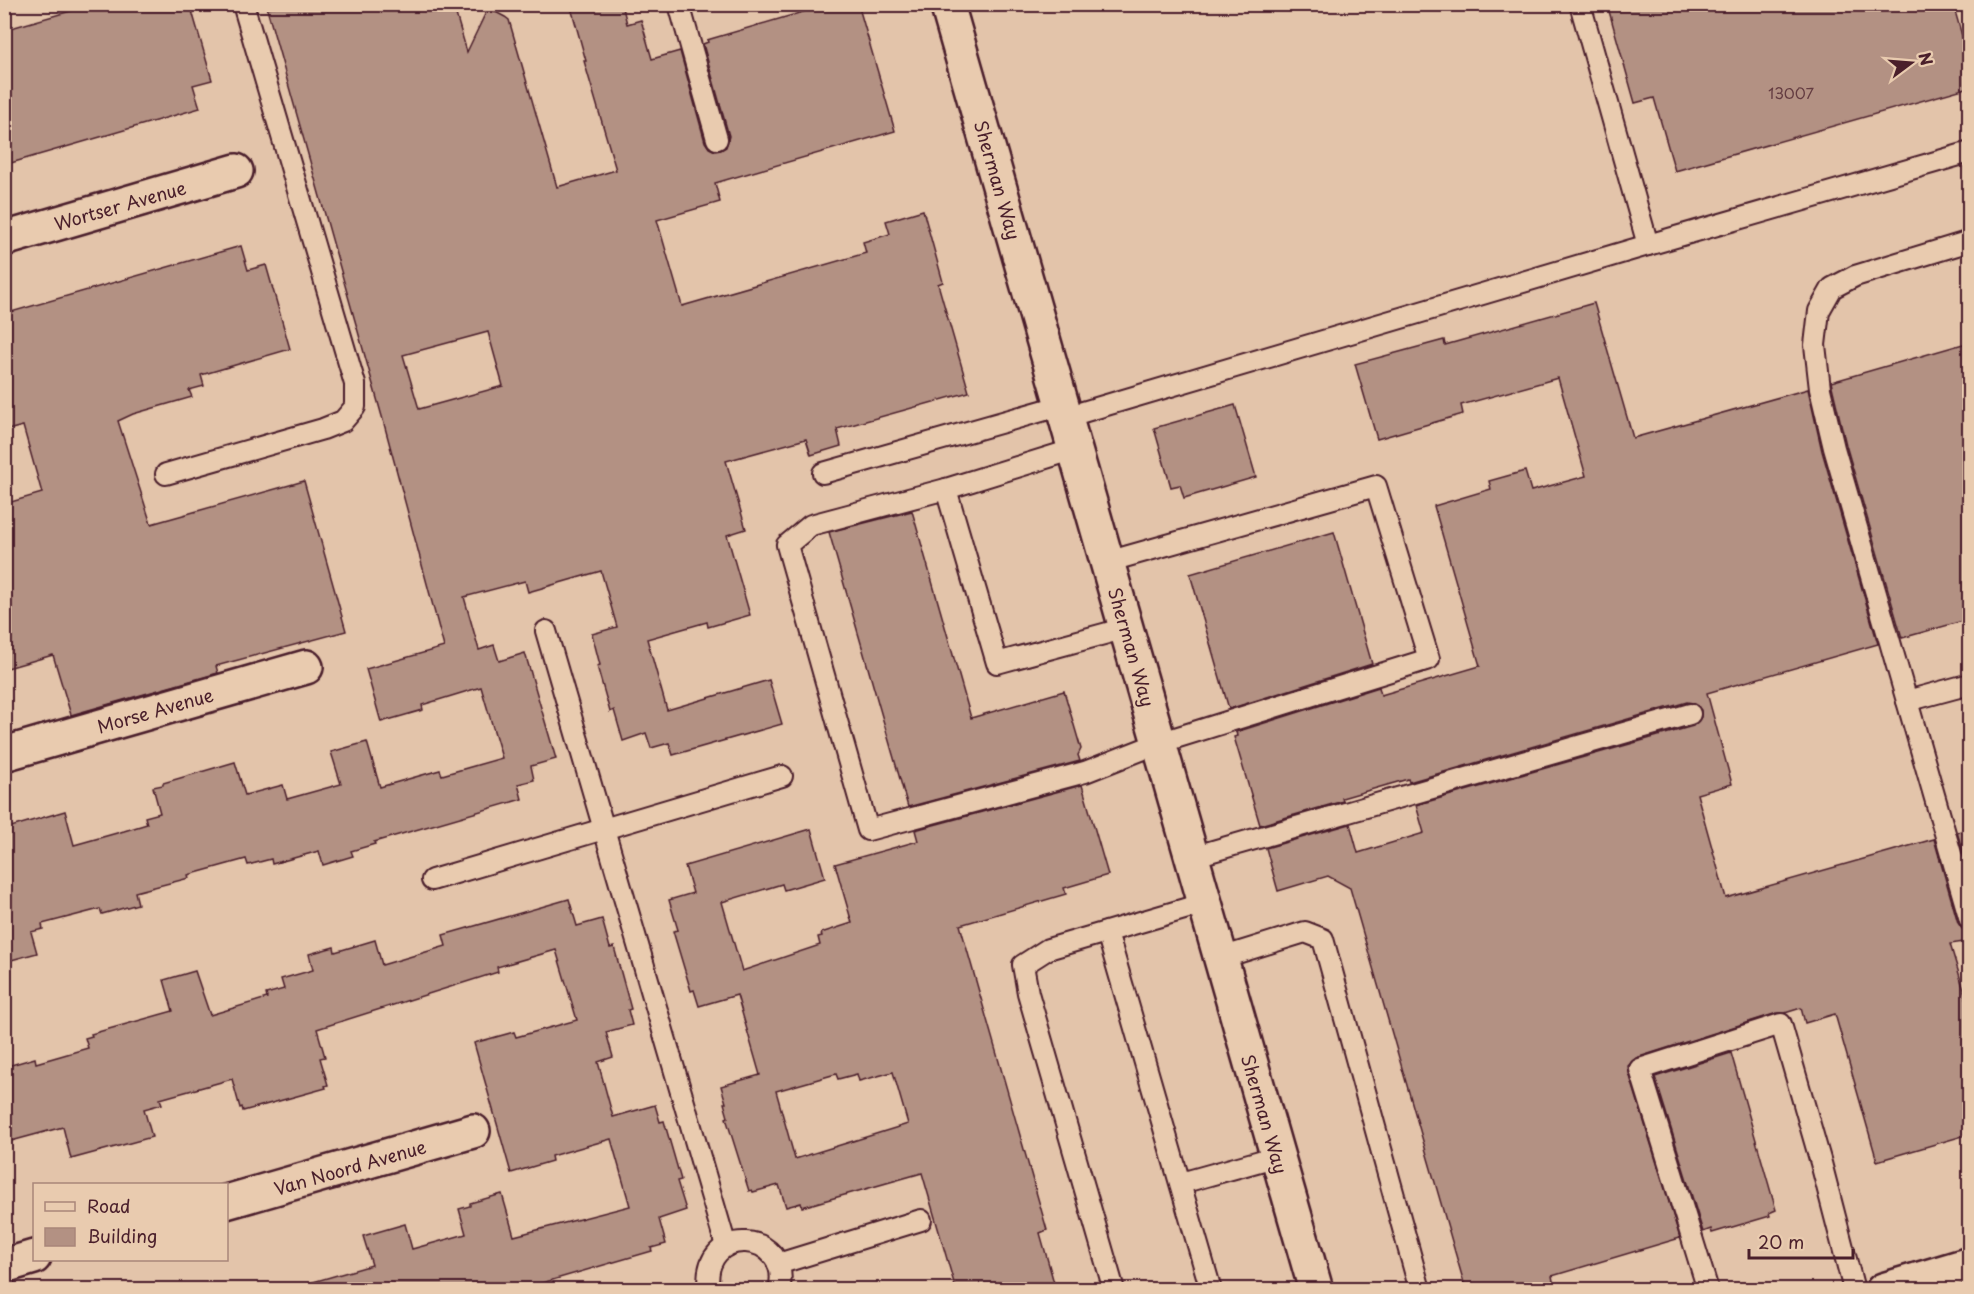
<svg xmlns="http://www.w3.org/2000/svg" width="1974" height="1294" font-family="'Playpen Sans',sans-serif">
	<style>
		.building { fill: #b39183; stroke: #4a1f2b; stroke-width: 1.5; fill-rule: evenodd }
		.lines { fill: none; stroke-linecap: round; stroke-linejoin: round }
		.lane-casing { stroke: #4a1f2b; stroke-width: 24 }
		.street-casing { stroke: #4a1f2b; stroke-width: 38 }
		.secondary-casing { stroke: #4a1f2b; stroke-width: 38 }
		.primary-casing { stroke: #4a1f2b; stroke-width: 38 }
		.lane { stroke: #e9cbaf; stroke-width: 20 }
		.street { stroke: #e9cbaf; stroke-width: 33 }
		.secondary { stroke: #e9cbaf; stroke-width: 33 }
		.primary { stroke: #e9cbaf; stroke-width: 33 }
		.labels { text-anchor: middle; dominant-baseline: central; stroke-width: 4.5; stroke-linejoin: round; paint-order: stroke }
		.number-label { font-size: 15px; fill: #643c41 }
		.street-label { font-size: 18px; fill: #4a1f2b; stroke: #e9cbaf }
	</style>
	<rect width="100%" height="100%" fill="#e3c4aa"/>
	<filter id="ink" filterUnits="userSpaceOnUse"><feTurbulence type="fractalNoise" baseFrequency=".0167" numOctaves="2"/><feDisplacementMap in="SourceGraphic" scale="12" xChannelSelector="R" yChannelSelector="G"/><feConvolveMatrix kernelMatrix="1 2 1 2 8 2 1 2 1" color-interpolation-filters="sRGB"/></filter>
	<g filter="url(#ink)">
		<g class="building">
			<path d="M 95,4 L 190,4 L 212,80 L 193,85 L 200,108 L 4,165 L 4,30 Z"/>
			<path d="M 282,4 L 453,4 L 467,52 L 488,8 L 505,17 L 509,20 L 557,187 L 616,170 L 584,61 L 586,61 L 570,4 L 622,4 L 627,24 L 641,20 L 652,59 L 680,51 L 705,142 L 709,148 L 715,151 L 721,150 L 726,147 L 729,136 L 703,44 L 708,42 L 707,40 L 830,4 L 858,4 L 895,131 L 715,183 L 720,202 L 657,220 L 682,306 L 866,253 L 863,242 L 890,234 L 886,221 L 923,210 L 943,282 L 938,284 L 969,392 L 837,429 L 841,446 L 811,455 L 806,439 L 726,461 L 746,529 L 727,535 L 750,615 L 708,627 L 707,622 L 647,639 L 667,710 L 769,680 L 782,724 L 673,755 L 669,743 L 651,748 L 646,733 L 623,741 L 614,710 L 610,712 L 597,666 L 600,665 L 592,634 L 617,627 L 601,571 L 528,592 L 525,581 L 464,597 L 479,650 L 494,645 L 499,661 L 525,653 L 556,759 L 531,766 L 534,780 L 518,784 L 522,799 L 374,842 L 375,844 L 351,851 L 353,856 L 323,865 L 319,851 L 272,864 L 271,859 L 248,865 L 246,859 L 188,875 L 189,878 L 135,892 L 138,904 L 102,914 L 100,909 L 42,924 L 43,929 L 31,932 L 37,953 L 4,962 L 4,829 L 65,811 L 74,845 L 124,831 L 147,824 L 145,817 L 160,813 L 153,787 L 163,785 L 163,783 L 235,762 L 245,795 L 283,785 L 287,799 L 341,784 L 331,752 L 367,742 L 380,787 L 440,770 L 442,775 L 502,758 L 481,687 L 422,705 L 423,710 L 381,722 L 366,669 L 444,647 L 383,420 L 267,9 ZM 488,332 L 503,386 L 419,409 L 403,355 Z"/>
			<path d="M 1607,4 L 1953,4 L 1970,64 L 1970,87 L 1675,171 L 1654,98 L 1635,103 Z"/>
			<path d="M 241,246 L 248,270 L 266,265 L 290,349 L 201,375 L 204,386 L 189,390 L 192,397 L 133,414 L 118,421 L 151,524 L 304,481 L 346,631 L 216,666 L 218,673 L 71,715 L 53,655 L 4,669 L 4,504 L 42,493 L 23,426 L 4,431 L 4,314 Z"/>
			<path d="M 1594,303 L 1633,438 L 1808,389 L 1822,451 L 1878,644 L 1707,693 L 1732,784 L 1697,794 L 1726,898 L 1934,839 L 1958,923 L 1962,929 L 1970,932 L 1970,941 L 1950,944 L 1970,1010 L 1970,1134 L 1877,1161 L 1835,1014 L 1805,1023 L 1801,1008 L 1785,1013 L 1777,1013 L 1636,1058 L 1628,1066 L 1629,1073 L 1680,1238 L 1552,1276 L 1555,1290 L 1466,1290 L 1350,888 L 1328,876 L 1278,891 L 1266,848 L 1350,824 L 1358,853 L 1424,833 L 1416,805 L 1693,726 L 1701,717 L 1701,710 L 1693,703 L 1687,702 L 1409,782 L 1408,779 L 1342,798 L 1343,801 L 1260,825 L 1234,737 L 1237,736 L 1236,732 L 1379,687 L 1381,695 L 1480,666 L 1434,506 L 1491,489 L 1489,481 L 1525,471 L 1531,491 L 1586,476 L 1558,378 L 1461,405 L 1463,414 L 1377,439 L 1355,364 L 1444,340 L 1445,345 Z"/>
			<path d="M 1970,342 L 1970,619 L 1902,638 L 1846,445 L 1831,382 Z"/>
			<path d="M 1235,405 L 1256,477 L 1184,498 L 1180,485 L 1171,487 L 1154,428 Z"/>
			<path d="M 912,511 L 971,718 L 1064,691 L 1081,749 L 1078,755 L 1080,761 L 908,807 L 829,532 Z"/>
			<path d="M 1334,532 L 1372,664 L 1229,709 L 1190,574 Z"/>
			<path d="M 1082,785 L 1108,875 L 1064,888 L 1066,894 L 960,925 L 1047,1230 L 1040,1233 L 1056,1290 L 956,1290 L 922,1173 L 802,1207 L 801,1203 L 786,1207 L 779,1185 L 753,1192 L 752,1190 L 749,1191 L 726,1118 L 728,1117 L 724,1103 L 726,1103 L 721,1086 L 760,1075 L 737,995 L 699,1006 L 694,990 L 691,991 L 673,931 L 678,930 L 669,900 L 693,893 L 685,866 L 811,829 L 825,878 L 784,890 L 782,884 L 722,902 L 742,971 L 820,945 L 818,937 L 822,936 L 821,933 L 852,923 L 835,864 L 918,841 L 915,830 ZM 893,1072 L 908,1124 L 795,1159 L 776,1091 L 836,1074 L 838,1079 L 857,1074 L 859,1081 Z"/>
			<path d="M 1970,829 L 1970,875 L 1957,832 Z"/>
			<path d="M 569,899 L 577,926 L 602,919 L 610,948 L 614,947 L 631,1009 L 628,1010 L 632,1025 L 606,1032 L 613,1057 L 598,1062 L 613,1117 L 655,1105 L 660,1122 L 664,1121 L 681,1180 L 677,1181 L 686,1210 L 659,1219 L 666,1244 L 651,1248 L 652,1251 L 518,1290 L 314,1290 L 313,1282 L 372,1265 L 363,1236 L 405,1224 L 412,1249 L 466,1234 L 459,1209 L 470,1206 L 470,1203 L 502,1194 L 514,1236 L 630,1206 L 611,1139 L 551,1156 L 552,1161 L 511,1173 L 474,1043 L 514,1032 L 516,1037 L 577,1020 L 556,950 L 497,967 L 498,972 L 317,1029 L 325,1057 L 320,1058 L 328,1085 L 325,1086 L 326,1088 L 243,1111 L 242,1107 L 240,1108 L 232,1079 L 160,1099 L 162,1104 L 144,1109 L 152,1137 L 71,1159 L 63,1127 L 4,1143 L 4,1067 L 35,1058 L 36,1063 L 88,1048 L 85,1038 L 92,1036 L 91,1034 L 173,1011 L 164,980 L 195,971 L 210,1015 L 267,998 L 266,994 L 284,989 L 281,979 L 313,970 L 309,954 L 334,947 L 335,952 L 375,940 L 382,965 L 446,946 L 443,935 Z"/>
			<path d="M 1731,1053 L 1776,1210 L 1769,1213 L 1770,1216 L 1712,1233 L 1711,1229 L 1703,1232 L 1655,1077 Z"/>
		</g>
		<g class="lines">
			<g class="lane-casing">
				<g id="lane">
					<path d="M 679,4 L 717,139"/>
					<path d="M 1580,4 L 1648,245 L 1970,152"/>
					<path d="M 1066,417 L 1648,245"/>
					<path d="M 1075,449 L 946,489 L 997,663 L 1126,628"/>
					<path d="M 823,473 L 1063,405"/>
					<path d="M 166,474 L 323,429 L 343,421 L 355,407 L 355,384 L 243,4"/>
					<path d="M 946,489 L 811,525 L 787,545 L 868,830 L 1085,772 L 1159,743 L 1429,659 L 1376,486 L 1107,562"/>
					<path d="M 546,631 L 726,1246"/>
					<path d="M 1970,684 L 1907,701 L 1970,920"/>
					<path d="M 1907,701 L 1834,448 L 1820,389 L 1815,345 L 1819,311 L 1832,288 L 1855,276 L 1970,241"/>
					<path d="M 1192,857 L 1690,714"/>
					<path d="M 432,880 L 782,776"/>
					<path d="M 1107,932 L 1211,1290"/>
					<path d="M 1221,958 L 1305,932 L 1323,939 L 1420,1290"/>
					<path d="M 1181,1183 L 1278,1156"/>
					<path d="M 778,1264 L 921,1220"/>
					<path d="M 709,1290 C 699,1221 794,1231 779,1290"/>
					<path d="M 1114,1290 L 1028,993 L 1023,965 L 1048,949 L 1205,903"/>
					<path d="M 1708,1290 L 1640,1069 L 1781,1024 L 1821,1163 L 1854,1290"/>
				</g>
			</g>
			<g class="street-casing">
				<g id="street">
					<path d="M 4,239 L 236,171"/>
					<path d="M 4,754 L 306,667"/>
					<path d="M 226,1202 L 473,1131"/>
					<path d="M 4,1266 L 34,1257"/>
				</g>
			</g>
			<g class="secondary-casing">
				<path id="secondary" d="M 1883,1290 L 1970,1264"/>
			</g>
			<g class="primary-casing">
				<path id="primary" d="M 947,4 L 1316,1290"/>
			</g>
			<use href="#lane" class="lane"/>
			<use href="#street" class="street"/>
			<use href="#secondary" class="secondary"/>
			<use href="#primary" class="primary"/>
		</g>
	</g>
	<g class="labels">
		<g class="number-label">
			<text x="1791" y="92">13007</text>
		</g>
		<g class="street-label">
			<text transform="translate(998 180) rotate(74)">Sherman Way</text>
			<text transform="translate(120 205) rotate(-16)">Wortser Avenue</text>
			<text transform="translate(1132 647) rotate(74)">Sherman Way</text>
			<text transform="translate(155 710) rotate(-16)">Morse Avenue</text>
			<text transform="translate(1265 1114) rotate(74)">Sherman Way</text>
			<text transform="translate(350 1167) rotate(-16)">Van Noord Avenue</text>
		</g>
	</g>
	<rect width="1974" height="1294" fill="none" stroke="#e9cbaf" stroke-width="24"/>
	<rect x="12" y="12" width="1950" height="1270" fill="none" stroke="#4a1f2b" stroke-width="2" filter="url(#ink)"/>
	<rect x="33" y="1183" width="195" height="78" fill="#e9cbaf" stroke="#a9867a" stroke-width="1.5"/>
	<rect x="45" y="1202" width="30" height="9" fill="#e9cbaf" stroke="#a9867a" stroke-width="1.5"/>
	<text x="87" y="1213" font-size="18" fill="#4a1f2b">Road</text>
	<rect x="45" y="1228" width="30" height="18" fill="#b39183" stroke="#a9867a" stroke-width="1.5"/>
	<text x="87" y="1243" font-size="18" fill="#4a1f2b">Building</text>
	<g transform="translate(1911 63) rotate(74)" stroke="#e9cbaf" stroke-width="4.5" paint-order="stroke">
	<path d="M0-4.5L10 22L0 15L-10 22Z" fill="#4a1f2b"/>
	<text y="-9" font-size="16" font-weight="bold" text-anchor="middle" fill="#4a1f2b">N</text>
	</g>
	<path d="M1749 1249v9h104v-9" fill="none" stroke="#4a1f2b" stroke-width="3"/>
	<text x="1758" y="1249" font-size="18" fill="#4a1f2b" stroke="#e9cbaf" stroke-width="4.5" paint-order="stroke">20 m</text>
</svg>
